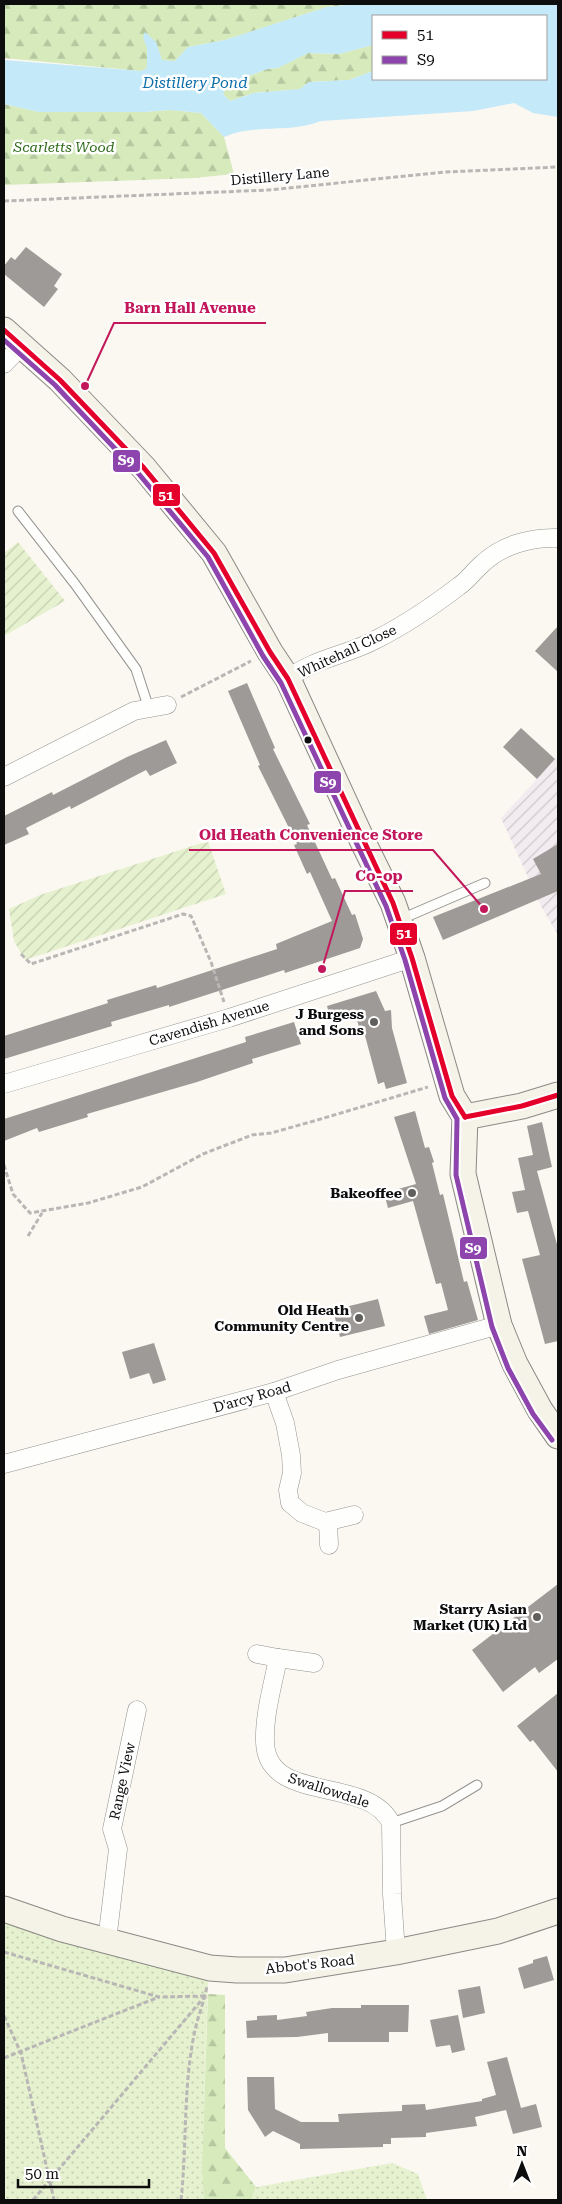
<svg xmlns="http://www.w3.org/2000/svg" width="562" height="2204" font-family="'Roboto Serif',serif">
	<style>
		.industrial { fill: url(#industrial-furrows) }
		.grass { fill: url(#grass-dots) }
		.forest { fill: url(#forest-firs) }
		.garden { fill: url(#garden-furrows) }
		.water { fill: #c4e9f9; fill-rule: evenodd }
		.building { fill: #9e9a97 }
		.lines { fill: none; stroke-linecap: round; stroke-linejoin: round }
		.lane-casing { stroke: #949390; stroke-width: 11 }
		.street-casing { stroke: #949390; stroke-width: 19 }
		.secondary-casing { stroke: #8b8986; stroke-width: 27 }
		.path { stroke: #b8b7b6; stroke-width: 3; stroke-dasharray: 5 2.5; stroke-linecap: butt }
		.lane { stroke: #fefefd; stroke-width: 9 }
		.street { stroke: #fefefd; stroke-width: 18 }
		.secondary { stroke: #f5f3e8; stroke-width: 25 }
		.bus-1-casing { stroke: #fff; stroke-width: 9 }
		.bus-2-casing { stroke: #fff; stroke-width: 9 }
		.bus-1 { stroke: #e4002b; stroke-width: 5 }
		.bus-2 { stroke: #8e44ad; stroke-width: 5 }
		.bus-dot { fill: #0d0d0d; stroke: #fff; stroke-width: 2 }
		.poi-dot { fill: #605f5d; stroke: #fff; stroke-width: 2 }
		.labels { text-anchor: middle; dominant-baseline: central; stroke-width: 5; stroke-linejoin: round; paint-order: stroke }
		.park-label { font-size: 14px; font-style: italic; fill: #2d6a17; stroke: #fff }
		.street-label { font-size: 14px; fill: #0d0d0d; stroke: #fff }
		.poi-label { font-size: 14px; font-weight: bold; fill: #0d0d0d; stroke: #fff; text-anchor: end }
		.water-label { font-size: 15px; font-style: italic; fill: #0b6da9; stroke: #fff }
		.leader { fill: none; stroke: #c2185b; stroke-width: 2 }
		.callout-dot { fill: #c2185b; stroke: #fff; stroke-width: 2 }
		.callout-label { font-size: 15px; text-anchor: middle; font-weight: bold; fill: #c2185b; stroke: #fff; stroke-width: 5; stroke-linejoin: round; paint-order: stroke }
		.line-badge { stroke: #fff; stroke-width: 2 }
		.badge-label { font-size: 14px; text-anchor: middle; font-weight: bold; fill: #fff }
	</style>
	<defs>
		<pattern id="industrial-furrows" width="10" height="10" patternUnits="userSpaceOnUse" patternTransform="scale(1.25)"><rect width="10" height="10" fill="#f2ebef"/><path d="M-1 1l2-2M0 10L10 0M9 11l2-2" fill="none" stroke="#cec8cc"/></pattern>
		<pattern id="grass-dots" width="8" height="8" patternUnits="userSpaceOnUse" patternTransform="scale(1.25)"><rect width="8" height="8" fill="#e6f2cf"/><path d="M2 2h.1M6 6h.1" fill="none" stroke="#c4ceb1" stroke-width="1.8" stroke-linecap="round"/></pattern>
		<pattern id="forest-firs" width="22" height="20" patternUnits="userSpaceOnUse" patternTransform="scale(1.25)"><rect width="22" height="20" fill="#d6eabc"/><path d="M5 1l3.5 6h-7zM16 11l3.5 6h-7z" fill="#b6c8a0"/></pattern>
		<pattern id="garden-furrows" width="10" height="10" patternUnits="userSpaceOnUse" patternTransform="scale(1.25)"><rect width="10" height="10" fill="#e6f2cf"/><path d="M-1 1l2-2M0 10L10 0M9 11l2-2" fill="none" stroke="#c4ceb1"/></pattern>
	</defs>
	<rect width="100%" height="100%" fill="#fbf8f1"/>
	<path class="industrial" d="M 558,756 L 558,935 L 542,908 L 501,818 Z"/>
	<g class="grass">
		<path d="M 4,1923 L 208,1980 L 202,2170 L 204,2200 L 4,2200 Z"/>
		<path d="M 392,2163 L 418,2174 L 427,2200 L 251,2200 L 256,2187 Z"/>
	</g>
	<g class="forest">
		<path d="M 4,4 L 357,4 L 327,7 L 225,40 L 188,47 L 175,61 L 162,61 L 156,42 L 147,48 L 147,68 L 141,71 L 4,58 Z"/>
		<path d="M 373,45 L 373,71 L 349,80 L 309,82 L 300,89 L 254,93 L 230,101 L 223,94 L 230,83 L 267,69 L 278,68 L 308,53 L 339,54 Z"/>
		<path d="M 4,104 L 39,112 L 145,112 L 170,110 L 201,113 L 224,137 L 234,174 L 194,178 L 4,185 Z"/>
		<path d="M 208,1994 L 225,1995 L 225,2148 L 256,2187 L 251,2200 L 204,2200 L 202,2170 Z"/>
	</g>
	<g class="garden">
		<path d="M 18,542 L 65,601 L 4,636 L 4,553 Z"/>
		<path d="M 208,841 L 226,894 L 25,960 L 14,941 L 9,909 L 40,895 Z"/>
	</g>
	<path class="water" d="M 357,4 L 558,4 L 558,117 L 533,113 L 514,103 L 473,111 L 321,121 C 290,134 255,123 224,137 L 201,113 L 170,110 L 145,112 L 39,112 L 4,104 L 4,60 L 141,71 L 147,68 L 147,48 L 143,37 L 145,32 L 156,42 L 162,60 L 175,61 L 188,47 L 225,40 L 327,7 ZM 373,16 L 546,16 L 546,79 L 373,79 L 373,71 L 349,80 L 309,82 L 300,89 L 254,93 L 230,101 L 223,94 L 230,83 L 267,69 L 278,68 L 308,53 L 339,54 L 373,45 Z"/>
	<g class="building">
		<path d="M 26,247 L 62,274 L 54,286 L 58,289 L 44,307 L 4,274 L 4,266 L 11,257 L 15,260 Z"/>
		<path d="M 558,626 L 558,672 L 535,651 Z"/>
		<path d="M 247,683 L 275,748 L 273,749 L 310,824 L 307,825 L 332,879 L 335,878 L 352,915 L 355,914 L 363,939 L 360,948 L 285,973 L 284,970 L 169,1007 L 169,1005 L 111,1022 L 112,1026 L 4,1059 L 4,1036 L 108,1003 L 107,1000 L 156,985 L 157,988 L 277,949 L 276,944 L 332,921 L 310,872 L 307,874 L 294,845 L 297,844 L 258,766 L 260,765 L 228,691 Z"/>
		<path d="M 521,728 L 555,759 L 537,779 L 503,747 Z"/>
		<path d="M 166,740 L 177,763 L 150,776 L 146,770 L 71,809 L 70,806 L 26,828 L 29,834 L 4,845 L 4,816 L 52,792 L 53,795 L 127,757 Z"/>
		<path d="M 558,844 L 558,891 L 443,940 L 433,917 L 541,874 L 533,859 Z"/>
		<path d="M 376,991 L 385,1011 L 391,1010 L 392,1028 L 407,1083 L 386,1089 L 384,1082 L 378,1084 L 364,1032 L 361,1033 L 355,1014 L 331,1022 L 327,1006 Z"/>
		<path d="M 294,1022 L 301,1044 L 252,1059 L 253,1063 L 197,1082 L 87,1114 L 88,1117 L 39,1132 L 37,1128 L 4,1141 L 4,1119 L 246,1042 L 245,1037 Z"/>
		<path d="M 415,1111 L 425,1148 L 429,1147 L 434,1162 L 432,1163 L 440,1195 L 443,1194 L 464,1282 L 467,1281 L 478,1320 L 429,1334 L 424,1316 L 448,1310 L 441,1283 L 436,1284 L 413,1201 L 388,1208 L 384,1193 L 416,1184 L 394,1117 Z"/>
		<path d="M 542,1122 L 552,1167 L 537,1171 L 558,1248 L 558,1341 L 545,1344 L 522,1259 L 540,1255 L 528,1211 L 517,1213 L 512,1192 L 525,1190 L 518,1158 L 533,1155 L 527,1126 Z"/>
		<path d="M 378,1299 L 385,1326 L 340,1337 L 333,1310 Z"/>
		<path d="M 154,1343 L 166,1380 L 153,1384 L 149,1373 L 130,1379 L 122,1352 Z"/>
		<path d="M 558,1584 L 558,1659 L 539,1673 L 535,1667 L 503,1692 L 472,1650 Z"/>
		<path d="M 558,1693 L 558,1772 L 533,1740 L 530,1742 L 517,1726 Z"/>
		<path d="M 547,1956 L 554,1980 L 524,1989 L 518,1968 L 533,1963 L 533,1960 Z"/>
		<path d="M 480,1986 L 485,2013 L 463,2018 L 458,1990 Z"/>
		<path d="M 361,2005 L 409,2005 L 408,2032 L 389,2032 L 389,2042 L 328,2042 L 328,2033 L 297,2037 L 247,2038 L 246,2021 L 257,2020 L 257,2016 L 277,2015 L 277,2020 L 307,2016 L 306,2012 L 332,2008 L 361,2008 Z"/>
		<path d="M 458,2015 L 465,2050 L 452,2053 L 450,2045 L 436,2047 L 430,2020 Z"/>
		<path d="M 507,2057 L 521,2108 L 536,2104 L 542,2127 L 513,2134 L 506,2110 L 475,2117 L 477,2126 L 426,2133 L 426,2137 L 391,2138 L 391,2144 L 383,2144 L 383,2147 L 300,2149 L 300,2144 L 273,2131 L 265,2137 L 248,2110 L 247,2077 L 274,2077 L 275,2109 L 301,2122 L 339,2122 L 338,2114 L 402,2111 L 402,2105 L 425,2104 L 426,2110 L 482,2101 L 482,2099 L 496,2095 L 487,2062 Z"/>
	</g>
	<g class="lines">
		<g class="lane-casing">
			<g id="lane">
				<path d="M 18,511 L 75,584 L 136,669 L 149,709"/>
				<path d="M 399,920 L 485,883"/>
				<path d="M 391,1823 L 442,1806 L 477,1785"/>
			</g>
		</g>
		<g class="street-casing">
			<g id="street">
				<path d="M 4,364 L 21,346"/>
				<path d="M 288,679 C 312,659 348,655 375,640 C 405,625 433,606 459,586 C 468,580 473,572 481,565 C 501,545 531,537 558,538"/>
				<path d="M 4,777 L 134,711 L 167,705"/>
				<path d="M 4,1084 L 229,1018 L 412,958"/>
				<path d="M 274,1392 L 285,1423 L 291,1455 L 292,1473 L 288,1490 L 290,1503 L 302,1513 L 325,1522 L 354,1515"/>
				<path d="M 4,1464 L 274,1392 L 338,1370 L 499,1325"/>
				<path d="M 325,1522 L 328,1522 L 329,1545"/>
				<path d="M 257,1654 L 278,1658"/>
				<path d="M 314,1663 L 278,1658 C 273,1685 264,1714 265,1742 C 267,1805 368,1775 391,1823 L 392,1894 L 396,1952"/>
				<path d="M 107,1941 L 118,1849 L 112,1829 L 137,1710"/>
			</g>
		</g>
		<g class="secondary-casing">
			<g id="secondary">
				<path d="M 4,330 L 60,380 L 144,468 L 214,553 L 270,652 L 288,679 L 363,842 L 393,903 L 412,958 L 452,1096 L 465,1117 L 463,1174 L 499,1325 L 515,1364 L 540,1410 L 558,1436"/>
				<path d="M 465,1117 L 522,1106 L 558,1095"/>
				<path d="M 4,1909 L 62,1929 L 210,1968 L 237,1970 L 285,1970 L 396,1952 L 498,1931 L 558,1911"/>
			</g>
		</g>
		<g class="path">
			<path d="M 4,201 L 268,190 L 446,172 L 558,167"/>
			<path d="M 181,697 L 251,661"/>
			<path d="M 21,954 L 31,964 L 183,914 L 191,916 L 211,962 L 224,1002"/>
			<path d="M 4,1165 L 13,1194 L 30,1213 L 88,1203 L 142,1187 L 203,1154 L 252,1135 L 271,1133 L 314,1121 L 428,1087"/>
			<path d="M 28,1236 L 42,1213"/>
			<path d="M 4,1952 L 159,1997 L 205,1996"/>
			<path d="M 4,2016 L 21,2053 L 54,2200"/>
			<path d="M 4,2058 L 159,1997"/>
			<path d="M 33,2200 L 205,1996"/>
			<path d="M 181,2200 C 187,2146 183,2089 194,2035 C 197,2018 204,2003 207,1986"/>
		</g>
		<use href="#lane" class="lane"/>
		<use href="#street" class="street"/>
		<use href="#secondary" class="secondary"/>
		<g class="bus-1-casing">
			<g id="bus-1">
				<path d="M 4,330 L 60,380 L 144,468 L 214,553 L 270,652 L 288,679 L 393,903 L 412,958 L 452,1096 L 465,1117"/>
				<path d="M 465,1117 L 522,1106 L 558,1095"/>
			</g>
		</g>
		<g class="bus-2-casing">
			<path id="bus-2" d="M 4,340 L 55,385 L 138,473 L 208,557 L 263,656 L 281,683 L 386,906 L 405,960 L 445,1098 L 457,1119 L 456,1175 L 492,1327 L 508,1368 L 533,1414 L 552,1440"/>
		</g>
		<use href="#bus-1" class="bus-1"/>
		<use href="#bus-2" class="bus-2"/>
	</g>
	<circle class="bus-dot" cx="308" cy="740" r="4.5"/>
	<g class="poi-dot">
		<circle cx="374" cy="1022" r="5"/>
		<circle cx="412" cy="1193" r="5"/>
		<circle cx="359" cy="1318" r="5"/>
		<circle cx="537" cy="1617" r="5"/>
	</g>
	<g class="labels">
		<g class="park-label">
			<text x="64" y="147">Scarletts Wood</text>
		</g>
		<g class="street-label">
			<text transform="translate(280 176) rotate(-5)">Distillery Lane</text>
			<text transform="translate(347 651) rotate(-25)">Whitehall Close</text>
			<text transform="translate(209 1023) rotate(-17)">Cavendish Avenue</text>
			<text transform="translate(252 1397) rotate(-16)">D'arcy Road</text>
			<text transform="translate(122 1781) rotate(-78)">Range View</text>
			<text transform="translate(329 1790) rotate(18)">Swallowdale</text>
			<text transform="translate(310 1964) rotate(-6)">Abbot's Road</text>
		</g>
		<g class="poi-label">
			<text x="364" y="1014">J Burgess<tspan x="364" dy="16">and Sons</tspan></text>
			<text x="402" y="1193">Bakeoffee</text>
			<text x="349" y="1310">Old Heath<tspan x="349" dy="16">Community Centre</tspan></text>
			<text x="527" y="1609">Starry Asian<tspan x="527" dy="16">Market (UK) Ltd</tspan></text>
		</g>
		<g class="water-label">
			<text x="195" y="83">Distillery Pond</text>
		</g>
	</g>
	<path class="leader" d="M85 386L114 323H266M484 909L433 850H189M322 969L345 891H413"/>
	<g class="callout-dot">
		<circle cx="85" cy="386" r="5"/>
		<circle cx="484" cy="909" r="5"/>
		<circle cx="322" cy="969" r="5"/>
	</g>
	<g class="callout-label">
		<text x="190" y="313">Barn Hall Avenue</text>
		<text x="311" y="840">Old Heath Convenience Store</text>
		<text x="379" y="881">Co-op</text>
	</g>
	<g class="line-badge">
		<rect x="112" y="449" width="29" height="24" rx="5" fill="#8e44ad"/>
		<rect x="152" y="483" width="29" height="24" rx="5" fill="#e4002b"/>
		<rect x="313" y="770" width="29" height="24" rx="5" fill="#8e44ad"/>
		<rect x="389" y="922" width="29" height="24" rx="5" fill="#e4002b"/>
		<rect x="459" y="1236" width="29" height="24" rx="5" fill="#8e44ad"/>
	</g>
	<g class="badge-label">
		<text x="126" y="465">S9</text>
		<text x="166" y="500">51</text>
		<text x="328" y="787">S9</text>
		<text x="404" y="938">51</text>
		<text x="473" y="1253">S9</text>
	</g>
	<rect width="562" height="2204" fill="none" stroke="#0d0d0d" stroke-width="10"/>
	<rect x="372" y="15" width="175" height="65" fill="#ffffff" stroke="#9e9e9e"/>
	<rect x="382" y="31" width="25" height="8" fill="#e4002b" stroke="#9e9e9e"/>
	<text x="417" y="40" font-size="15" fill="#0d0d0d">51</text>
	<rect x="382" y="56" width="25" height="8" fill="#8e44ad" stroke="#9e9e9e"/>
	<text x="417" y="65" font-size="15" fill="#0d0d0d">S9</text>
	<g transform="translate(522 2164)" stroke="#ffffff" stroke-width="4" paint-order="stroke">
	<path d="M0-4L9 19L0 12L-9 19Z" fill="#0d0d0d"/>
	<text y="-8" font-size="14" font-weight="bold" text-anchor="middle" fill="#0d0d0d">N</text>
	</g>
	<path d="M18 2179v8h131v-8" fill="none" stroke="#0d0d0d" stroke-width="2.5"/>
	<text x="25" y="2179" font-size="15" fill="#0d0d0d" stroke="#ffffff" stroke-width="4" paint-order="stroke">50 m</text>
</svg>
